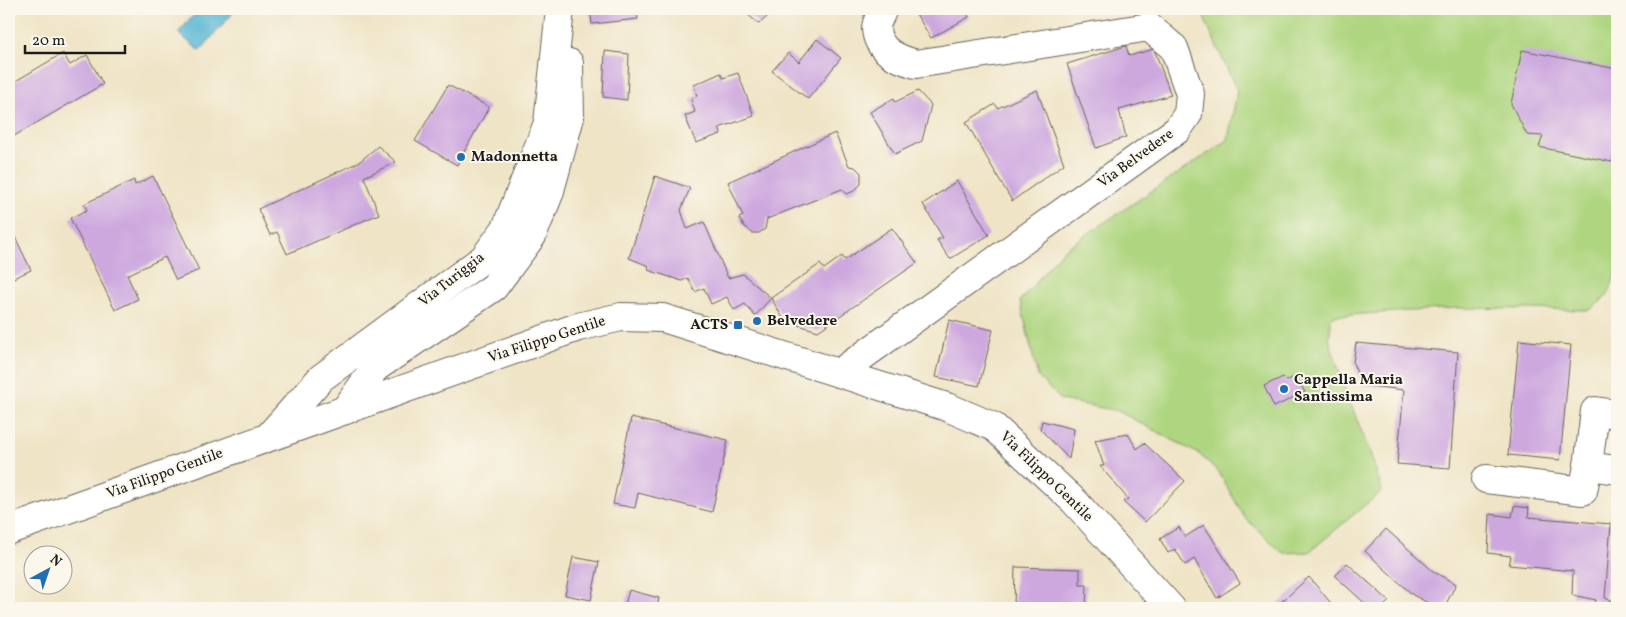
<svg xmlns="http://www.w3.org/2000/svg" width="1626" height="617" font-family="Vollkorn,serif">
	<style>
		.green { fill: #aed57f; stroke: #65784e }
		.water { fill: #55b6d3; stroke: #386978 }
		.building { fill: #cda8df }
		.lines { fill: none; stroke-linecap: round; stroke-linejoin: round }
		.minor-casing { stroke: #666258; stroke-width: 30 }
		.minor { stroke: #fff; stroke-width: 28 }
		.poi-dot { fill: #1f6fb2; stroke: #fbf7ec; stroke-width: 2 }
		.labels { text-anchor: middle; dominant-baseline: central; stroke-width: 4; stroke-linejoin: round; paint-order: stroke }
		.poi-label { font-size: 15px; font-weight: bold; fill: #1c1c1c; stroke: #fbf7ec; text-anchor: start }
		.street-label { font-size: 15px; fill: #1c1c1c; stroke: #fbf7ec }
	</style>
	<rect width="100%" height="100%" fill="#fbf7ec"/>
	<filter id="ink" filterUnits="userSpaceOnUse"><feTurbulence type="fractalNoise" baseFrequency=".02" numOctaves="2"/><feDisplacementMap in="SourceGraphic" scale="10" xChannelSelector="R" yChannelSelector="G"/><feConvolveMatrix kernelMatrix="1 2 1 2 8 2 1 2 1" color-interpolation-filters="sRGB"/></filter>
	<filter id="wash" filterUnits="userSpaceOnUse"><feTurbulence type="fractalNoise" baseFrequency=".0096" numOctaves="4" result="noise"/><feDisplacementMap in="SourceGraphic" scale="20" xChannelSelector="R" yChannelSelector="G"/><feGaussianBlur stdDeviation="1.12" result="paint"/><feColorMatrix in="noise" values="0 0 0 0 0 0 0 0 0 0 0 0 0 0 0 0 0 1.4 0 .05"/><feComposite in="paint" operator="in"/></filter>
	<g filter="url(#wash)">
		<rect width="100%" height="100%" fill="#efe4c6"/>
		<path class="green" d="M 1200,9 L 1617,9 L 1617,270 L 1608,295 L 1590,310 L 1458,308 L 1332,316 L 1329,339 L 1344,387 L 1371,455 L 1382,491 L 1309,552 L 1283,553 L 1245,518 L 1218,471 L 1199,454 L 1118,411 L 1061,400 L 1038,377 L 1020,301 L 1062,251 L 1228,140 L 1237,91 Z"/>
		<path class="water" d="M 199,9 L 229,9 L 233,13 L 200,51 L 178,33 Z"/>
		<g id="blocks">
			<g class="building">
				<path d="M 590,9 L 637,9 L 638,19 L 592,24 Z"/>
				<path d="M 741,9 L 776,9 L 759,24 Z"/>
				<path d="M 848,9 L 871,9 L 868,15 Z"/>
				<path d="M 913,9 L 965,9 L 969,17 L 931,38 Z"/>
				<path d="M 817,39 L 841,58 L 808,99 L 772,71 L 788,53 L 799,62 Z"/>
				<path d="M 1126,46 L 1129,56 L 1154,49 L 1171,95 L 1119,110 L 1126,137 L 1096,148 L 1067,64 Z"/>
				<path d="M 1522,50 L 1617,69 L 1615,100 L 1617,101 L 1617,136 L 1612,162 L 1539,147 L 1543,136 L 1527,135 L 1511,104 Z"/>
				<path d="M 605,51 L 629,54 L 627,100 L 603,97 Z"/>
				<path d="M 63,53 L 70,65 L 87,55 L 103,84 L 9,139 L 9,85 Z"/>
				<path d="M 721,73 L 723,78 L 738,73 L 754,116 L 719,128 L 721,134 L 696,143 L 685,116 L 695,112 L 691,99 L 697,96 L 694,85 Z"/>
				<path d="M 448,85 L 489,107 L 457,165 L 415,141 Z"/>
				<path d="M 1037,90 L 1064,164 L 1012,201 L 966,122 L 995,104 L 998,108 Z"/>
				<path d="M 918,91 L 931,105 L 922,141 L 895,154 L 870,112 L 894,98 L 895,102 Z"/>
				<path d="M 835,133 L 849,166 L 855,167 L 861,173 L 861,184 L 854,191 L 847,194 L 842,189 L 767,219 L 765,229 L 759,233 L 752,233 L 744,226 L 739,218 L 743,216 L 728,182 Z"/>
				<path d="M 378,146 L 396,162 L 364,177 L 379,214 L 287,254 L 277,232 L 270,235 L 258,209 L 359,162 Z"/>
				<path d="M 153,176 L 199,270 L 176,280 L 165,257 L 127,275 L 138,299 L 115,310 L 70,218 L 87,210 L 84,204 L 134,180 L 135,185 Z"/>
				<path d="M 655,176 L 690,188 L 681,210 L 687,229 L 704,222 L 728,278 L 743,274 L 771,298 L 755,316 L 745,304 L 734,310 L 727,297 L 711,304 L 704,288 L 695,292 L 688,278 L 682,281 L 648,270 L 649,266 L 629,258 Z"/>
				<path d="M 957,181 L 989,235 L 950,259 L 937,240 L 943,238 L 923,204 Z"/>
				<path d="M 9,224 L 31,270 L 9,280 Z"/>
				<path d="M 892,228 L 917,263 L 818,331 L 792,323 L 788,318 L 784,320 L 771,298 L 820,264 L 824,269 L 842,256 L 845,260 Z"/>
				<path d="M 949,320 L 993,330 L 979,386 L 936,377 Z"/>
				<path d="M 1519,340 L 1571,345 L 1560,460 L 1508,455 Z"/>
				<path d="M 1356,343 L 1458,352 L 1450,468 L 1397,464 L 1404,390 L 1362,385 L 1353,363 Z"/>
				<path d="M 1295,376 L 1305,392 L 1274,407 L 1264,386 L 1283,377 L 1287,381 Z"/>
				<path d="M 631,418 L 728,440 L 712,512 L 638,493 L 635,508 L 613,504 Z"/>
				<path d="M 1042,421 L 1074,429 L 1069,459 L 1040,429 Z"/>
				<path d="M 1128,434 L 1137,449 L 1144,443 L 1185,481 L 1145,522 L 1123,502 L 1128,499 L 1100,466 L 1104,466 L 1095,440 Z"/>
				<path d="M 1514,506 L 1529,508 L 1528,517 L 1611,524 L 1605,598 L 1613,601 L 1611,608 L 1594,608 L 1596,600 L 1572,595 L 1573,571 L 1509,565 L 1511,556 L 1488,553 L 1490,514 L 1512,517 Z"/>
				<path d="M 1204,525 L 1240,583 L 1217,598 L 1194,559 L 1185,565 L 1175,549 L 1168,553 L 1160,539 L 1179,527 L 1185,537 Z"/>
				<path d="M 1386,529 L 1434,572 L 1456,584 L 1444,608 L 1438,608 L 1413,595 L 1365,551 Z"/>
				<path d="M 573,557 L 599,562 L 591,600 L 565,595 Z"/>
				<path d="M 1347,563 L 1389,601 L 1382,608 L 1370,608 L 1335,576 Z"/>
				<path d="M 1015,567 L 1080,569 L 1080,585 L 1087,585 L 1086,608 L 1014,608 Z"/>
				<path d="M 1309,577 L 1335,608 L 1273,608 L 1287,597 Z"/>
				<path d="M 629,590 L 659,598 L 657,608 L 624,608 Z"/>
			</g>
		</g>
	</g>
	<g filter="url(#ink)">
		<use href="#blocks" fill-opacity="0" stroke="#666258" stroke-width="1"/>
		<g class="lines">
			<g class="minor-casing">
				<g id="minor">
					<path d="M 839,373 L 1177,130 L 1188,114 L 1190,94 L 1174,48 L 1149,27 L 916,64 C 898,59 877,51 876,28 C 876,23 881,14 883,9"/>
					<path d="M 345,410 L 375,368 L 494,287 L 532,236 L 549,194 L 570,117 L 569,63"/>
					<path d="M 1617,414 L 1595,411 L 1588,466 L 1617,470"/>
					<path d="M 270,435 L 321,378 L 484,258 L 506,228 L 548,123 L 560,9"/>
					<path d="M 1486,479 L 1583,491 L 1588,466"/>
					<path d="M 9,530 L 578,327 L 621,317 L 663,318 L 947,407 L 994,427 L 1074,501 L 1171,608"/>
				</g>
			</g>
			<use href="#minor" class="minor"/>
		</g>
	</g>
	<g class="poi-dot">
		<circle cx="461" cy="157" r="5"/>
		<circle cx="757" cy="321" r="5"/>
		<rect x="733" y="320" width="10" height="10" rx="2.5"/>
		<circle cx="1284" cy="389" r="5"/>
	</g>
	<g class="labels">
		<g class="poi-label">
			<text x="471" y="157">Madonnetta</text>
			<text x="767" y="321">Belvedere</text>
			<text x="728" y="325" text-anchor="end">ACTS</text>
			<text x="1294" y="380">Cappella Maria<tspan x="1294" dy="17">Santissima</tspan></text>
		</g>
		<g class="street-label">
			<text transform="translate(1136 159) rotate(-36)">Via Belvedere</text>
			<text transform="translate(452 280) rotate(-38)">Via Turiggia</text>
			<text transform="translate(547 340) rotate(-18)">Via Filippo Gentile</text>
			<text transform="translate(165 474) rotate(-20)">Via Filippo Gentile</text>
			<text transform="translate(1046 477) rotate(44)">Via Filippo Gentile</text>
		</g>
	</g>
	<rect width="1626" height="617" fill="none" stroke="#fbf7ec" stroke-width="30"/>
	<g transform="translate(48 570) rotate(40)"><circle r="24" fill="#fbf7ec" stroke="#a29f99"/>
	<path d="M0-4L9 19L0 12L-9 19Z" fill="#1f6fb2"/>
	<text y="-8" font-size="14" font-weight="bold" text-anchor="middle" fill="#1c1c1c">N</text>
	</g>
	<path d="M25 45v8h100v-8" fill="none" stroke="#1c1c1c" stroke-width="2.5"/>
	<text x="32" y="45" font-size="15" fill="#1c1c1c" stroke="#fbf7ec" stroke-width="4" paint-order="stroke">20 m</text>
</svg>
